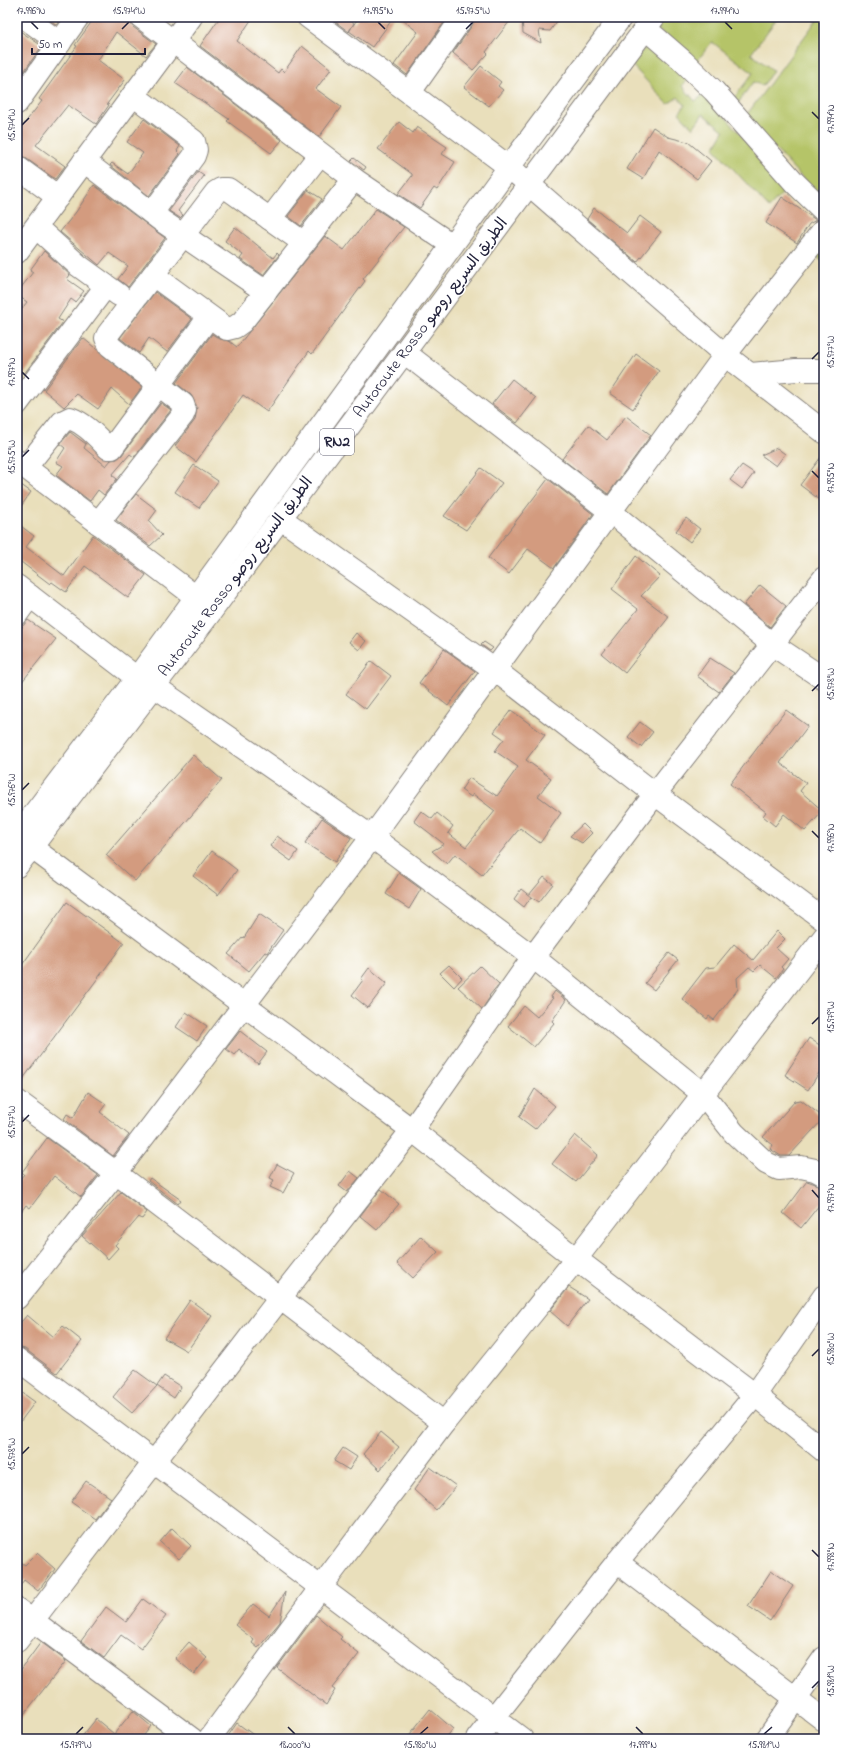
<svg xmlns="http://www.w3.org/2000/svg" width="841" height="1756" font-family="'Indie Flower','Playpen Sans Arabic',sans-serif">
	<style>
		.green { fill: #b5c467; stroke: #6c7351 }
		.building { fill: #d39b7f }
		.lines { fill: none; stroke-linecap: round; stroke-linejoin: round }
		.minor-casing { stroke: #86807b; stroke-width: 24 }
		.highway-casing { stroke: #86807b; stroke-width: 24 }
		.minor { stroke: #fff; stroke-width: 22 }
		.highway { stroke: #fff; stroke-width: 22 }
		.ticks { fill: none; stroke: #22223b; stroke-width: 1.5 }
		.labels { text-anchor: middle; dominant-baseline: central; stroke-width: 3; stroke-linejoin: round; paint-order: stroke }
		.shield { fill: #fff; stroke: #646476; stroke-width: 1 }
		.shield-label { font-size: 15px; font-weight: bold; fill: #22223b }
		.street-label { font-size: 16px; fill: #22223b; stroke: #fff }
		.neatline { fill: none; stroke: #22223b; stroke-width: 1.5 }
		.ticks-label { font-size: 10px; text-anchor: middle; fill: #22223b }
	</style>
	<rect width="100%" height="100%" fill="#fff"/>
	<filter id="ink" filterUnits="userSpaceOnUse"><feTurbulence type="fractalNoise" baseFrequency=".025" numOctaves="2"/><feDisplacementMap in="SourceGraphic" scale="8" xChannelSelector="R" yChannelSelector="G"/><feConvolveMatrix kernelMatrix="1 2 1 2 8 2 1 2 1" color-interpolation-filters="sRGB"/></filter>
	<filter id="wash" filterUnits="userSpaceOnUse"><feTurbulence type="fractalNoise" baseFrequency=".012" numOctaves="4" result="noise"/><feDisplacementMap in="SourceGraphic" scale="16" xChannelSelector="R" yChannelSelector="G"/><feGaussianBlur stdDeviation="0.9" result="paint"/><feColorMatrix in="noise" values="0 0 0 0 0 0 0 0 0 0 0 0 0 0 0 0 0 1.4 0 .05"/><feComposite in="paint" operator="in"/></filter>
	<g filter="url(#wash)">
		<rect width="100%" height="100%" fill="#e9dfbb"/>
		<g class="green">
			<path d="M 665,17 L 778,17 L 751,54 L 773,70 L 763,86 L 753,82 L 736,106 L 730,103 L 753,73 L 712,42 L 697,61 L 656,28 Z"/>
			<path d="M 819,17 L 824,17 L 824,201 L 745,117 Z"/>
			<path d="M 651,42 L 689,78 L 682,86 L 695,101 L 705,94 L 788,187 L 769,208 L 714,148 L 724,131 L 703,114 L 693,128 L 679,113 L 685,105 L 678,97 L 668,104 L 630,63 Z"/>
			<path d="M 824,240 L 824,263 L 813,253 Z"/>
		</g>
		<g id="blocks">
			<g class="building">
				<path d="M 50,17 L 53,17 L 59,22 L 57,25 L 48,19 Z"/>
				<path d="M 95,17 L 124,17 L 129,21 L 133,27 L 156,44 L 146,56 L 116,32 L 98,60 L 125,80 L 107,104 L 109,105 L 96,124 L 68,105 L 36,145 L 65,166 L 55,179 L 24,157 L 17,155 L 17,133 L 42,101 L 39,99 L 77,46 L 75,45 Z"/>
				<path d="M 220,17 L 253,17 L 237,41 L 278,73 L 281,69 L 284,72 L 302,46 L 331,69 L 316,89 L 341,107 L 319,137 L 200,46 Z"/>
				<path d="M 329,17 L 346,17 L 354,23 L 349,32 Z"/>
				<path d="M 359,17 L 394,17 L 372,47 L 349,31 Z"/>
				<path d="M 399,17 L 448,17 L 407,75 L 394,65 L 418,32 Z"/>
				<path d="M 475,17 L 513,17 L 486,52 L 488,54 L 473,70 L 453,53 L 473,24 Z"/>
				<path d="M 522,17 L 560,17 L 550,31 L 539,30 L 541,43 L 523,33 Z"/>
				<path d="M 17,29 L 42,46 L 17,81 Z"/>
				<path d="M 481,66 L 501,82 L 498,86 L 503,90 L 489,106 L 464,87 Z"/>
				<path d="M 187,67 L 282,140 L 271,153 L 227,121 L 229,119 L 175,83 Z"/>
				<path d="M 144,119 L 180,146 L 177,151 L 180,154 L 149,196 L 110,165 L 112,163 L 128,174 L 143,153 L 127,142 Z"/>
				<path d="M 399,122 L 413,133 L 417,127 L 447,147 L 442,154 L 455,162 L 437,190 L 434,188 L 420,208 L 398,194 L 412,176 L 412,174 L 378,149 Z"/>
				<path d="M 653,127 L 668,137 L 688,142 L 711,161 L 697,179 L 659,150 L 643,179 L 627,169 Z"/>
				<path d="M 354,158 L 366,167 L 364,170 L 351,161 Z"/>
				<path d="M 198,172 L 204,176 L 178,211 L 183,215 L 180,218 L 169,211 Z"/>
				<path d="M 94,185 L 165,238 L 128,287 L 118,279 L 128,266 L 109,253 L 99,265 L 60,232 L 76,212 Z"/>
				<path d="M 308,190 L 322,199 L 301,226 L 288,216 Z"/>
				<path d="M 782,197 L 816,220 L 809,224 L 797,243 L 766,223 Z"/>
				<path d="M 594,208 L 627,233 L 640,216 L 661,232 L 637,262 L 587,219 Z"/>
				<path d="M 376,209 L 404,227 L 363,279 L 365,281 L 312,354 L 309,351 L 267,412 L 243,395 L 196,462 L 175,446 L 195,420 L 197,407 L 191,395 L 176,383 L 212,334 L 220,339 L 229,341 L 237,347 L 325,236 L 344,250 Z"/>
				<path d="M 235,227 L 273,258 L 277,253 L 279,255 L 263,275 L 240,259 L 243,255 L 225,241 Z"/>
				<path d="M 44,251 L 70,275 L 67,279 L 84,291 L 75,302 L 71,299 L 58,319 L 63,322 L 24,374 L 17,369 L 17,315 L 27,302 L 17,295 L 17,293 L 33,272 L 30,270 Z"/>
				<path d="M 155,292 L 192,319 L 167,352 L 149,338 L 139,353 L 120,338 Z"/>
				<path d="M 83,338 L 142,387 L 129,404 L 112,389 L 98,409 L 77,394 L 64,407 L 44,390 Z"/>
				<path d="M 636,354 L 659,371 L 633,409 L 610,393 Z"/>
				<path d="M 512,379 L 536,398 L 517,423 L 492,404 Z"/>
				<path d="M 161,403 L 171,410 L 134,457 L 130,454 L 112,475 L 117,479 L 104,495 L 98,490 L 90,501 L 56,475 L 63,466 L 56,462 L 65,448 L 60,444 L 70,432 L 86,444 L 84,448 L 106,466 L 111,460 L 117,459 L 122,455 Z"/>
				<path d="M 626,416 L 651,435 L 608,494 L 562,459 L 588,425 L 607,440 Z"/>
				<path d="M 777,448 L 785,454 L 776,466 L 761,455 Z"/>
				<path d="M 824,453 L 824,503 L 800,485 Z"/>
				<path d="M 194,465 L 218,481 L 199,508 L 175,492 Z"/>
				<path d="M 742,465 L 754,473 L 742,489 L 730,480 Z"/>
				<path d="M 481,468 L 502,483 L 466,530 L 444,516 Z"/>
				<path d="M 548,479 L 593,514 L 554,568 L 528,549 L 509,574 L 488,558 Z"/>
				<path d="M 17,482 L 31,492 L 17,512 Z"/>
				<path d="M 136,494 L 157,510 L 149,521 L 162,535 L 150,546 L 116,520 Z"/>
				<path d="M 686,518 L 700,529 L 690,542 L 676,531 Z"/>
				<path d="M 17,523 L 34,536 L 26,547 L 64,576 L 93,535 L 146,575 L 128,598 L 85,566 L 66,592 L 52,582 L 50,584 L 17,559 Z"/>
				<path d="M 636,556 L 660,576 L 641,596 L 669,617 L 625,673 L 602,654 L 638,609 L 612,589 Z"/>
				<path d="M 760,585 L 786,606 L 770,627 L 744,605 Z"/>
				<path d="M 28,620 L 56,639 L 17,688 L 17,633 Z"/>
				<path d="M 356,633 L 366,641 L 359,650 L 349,642 Z"/>
				<path d="M 484,642 L 493,648 L 490,651 L 481,645 Z"/>
				<path d="M 444,649 L 475,671 L 448,706 L 419,683 Z"/>
				<path d="M 710,658 L 734,673 L 719,692 L 697,676 Z"/>
				<path d="M 371,661 L 391,676 L 366,709 L 346,694 Z"/>
				<path d="M 511,710 L 545,735 L 526,760 L 551,778 L 538,796 L 561,813 L 540,843 L 520,828 L 482,875 L 455,854 L 447,864 L 432,851 L 444,844 L 414,821 L 421,811 L 432,819 L 437,813 L 453,826 L 448,833 L 466,847 L 495,811 L 473,794 L 471,797 L 461,790 L 469,778 L 497,796 L 518,767 L 495,751 L 504,739 L 494,732 Z"/>
				<path d="M 786,710 L 808,726 L 780,763 L 806,783 L 800,791 L 823,811 L 805,831 L 784,814 L 775,826 L 763,816 L 766,812 L 730,784 Z"/>
				<path d="M 640,722 L 653,732 L 641,747 L 628,737 Z"/>
				<path d="M 193,755 L 222,780 L 135,881 L 106,855 Z"/>
				<path d="M 322,818 L 351,838 L 335,862 L 305,843 Z"/>
				<path d="M 583,824 L 592,833 L 582,843 L 570,836 Z"/>
				<path d="M 277,836 L 298,851 L 291,861 L 270,846 Z"/>
				<path d="M 212,851 L 237,870 L 218,895 L 193,876 Z"/>
				<path d="M 399,873 L 421,889 L 409,909 L 386,894 Z"/>
				<path d="M 544,877 L 553,884 L 539,902 L 529,895 Z"/>
				<path d="M 521,889 L 531,897 L 524,907 L 514,899 Z"/>
				<path d="M 67,902 L 124,943 L 17,1087 L 17,972 Z"/>
				<path d="M 259,914 L 283,930 L 267,953 L 265,952 L 249,971 L 228,954 L 243,937 L 244,938 Z"/>
				<path d="M 777,931 L 785,939 L 776,948 L 788,959 L 781,967 L 783,969 L 776,978 L 760,965 L 754,971 L 749,967 L 737,978 L 738,989 L 714,1020 L 709,1016 L 707,1019 L 682,999 L 706,968 L 715,967 L 734,944 L 753,960 Z"/>
				<path d="M 669,953 L 678,960 L 654,990 L 645,983 Z"/>
				<path d="M 449,965 L 462,978 L 454,987 L 440,973 Z"/>
				<path d="M 480,966 L 499,984 L 489,996 L 490,997 L 482,1009 L 458,987 Z"/>
				<path d="M 369,968 L 387,983 L 368,1008 L 352,995 L 363,980 L 361,979 Z"/>
				<path d="M 555,991 L 566,1000 L 552,1021 L 554,1023 L 534,1047 L 508,1026 L 524,1006 L 537,1017 L 553,998 L 551,997 Z"/>
				<path d="M 186,1012 L 207,1026 L 197,1041 L 176,1027 Z"/>
				<path d="M 240,1031 L 267,1052 L 258,1064 L 239,1049 L 234,1055 L 226,1049 Z"/>
				<path d="M 809,1038 L 824,1048 L 824,1065 L 808,1090 L 785,1075 Z"/>
				<path d="M 535,1089 L 555,1106 L 535,1129 L 519,1117 Z"/>
				<path d="M 88,1092 L 106,1104 L 100,1112 L 129,1135 L 113,1156 L 64,1119 L 67,1114 L 73,1118 Z"/>
				<path d="M 801,1100 L 824,1118 L 789,1156 L 781,1156 L 770,1149 L 773,1145 L 763,1137 L 795,1101 Z"/>
				<path d="M 575,1135 L 598,1155 L 576,1182 L 552,1164 Z"/>
				<path d="M 47,1138 L 98,1175 L 81,1197 L 54,1176 L 30,1208 L 26,1205 L 17,1217 L 17,1183 L 24,1174 L 22,1172 Z"/>
				<path d="M 277,1164 L 294,1173 L 283,1193 L 270,1187 L 274,1180 L 270,1178 Z"/>
				<path d="M 350,1171 L 359,1178 L 347,1192 L 339,1186 Z"/>
				<path d="M 150,1178 L 181,1200 L 178,1204 L 148,1181 Z"/>
				<path d="M 807,1181 L 824,1187 L 824,1204 L 820,1204 L 801,1228 L 783,1213 Z"/>
				<path d="M 381,1189 L 399,1204 L 377,1230 L 360,1216 Z"/>
				<path d="M 121,1192 L 147,1212 L 142,1219 L 139,1217 L 115,1245 L 118,1248 L 108,1259 L 82,1236 Z"/>
				<path d="M 421,1236 L 438,1252 L 413,1278 L 397,1263 Z"/>
				<path d="M 569,1287 L 588,1299 L 567,1326 L 550,1311 Z"/>
				<path d="M 190,1300 L 212,1316 L 187,1351 L 164,1338 Z"/>
				<path d="M 27,1315 L 53,1337 L 63,1326 L 82,1341 L 57,1373 L 25,1349 L 17,1347 L 17,1327 Z"/>
				<path d="M 135,1370 L 157,1386 L 132,1413 L 113,1397 Z"/>
				<path d="M 164,1376 L 181,1387 L 174,1398 L 157,1386 Z"/>
				<path d="M 17,1389 L 35,1402 L 17,1426 Z"/>
				<path d="M 381,1432 L 399,1447 L 380,1470 L 363,1454 Z"/>
				<path d="M 343,1448 L 357,1457 L 349,1470 L 334,1461 Z"/>
				<path d="M 430,1467 L 456,1486 L 436,1510 L 414,1490 Z"/>
				<path d="M 86,1481 L 111,1498 L 95,1519 L 71,1502 Z"/>
				<path d="M 172,1528 L 191,1546 L 179,1559 L 160,1542 Z"/>
				<path d="M 37,1553 L 55,1569 L 38,1591 L 24,1580 L 17,1590 L 17,1559 L 25,1565 Z"/>
				<path d="M 771,1571 L 793,1586 L 770,1621 L 748,1606 Z"/>
				<path d="M 285,1592 L 280,1622 L 258,1648 L 252,1643 L 254,1640 L 235,1625 L 253,1604 L 269,1616 Z"/>
				<path d="M 143,1599 L 166,1616 L 141,1649 L 121,1635 L 104,1658 L 81,1641 L 106,1607 L 126,1622 Z"/>
				<path d="M 316,1615 L 342,1637 L 340,1639 L 359,1654 L 332,1688 L 335,1690 L 326,1705 L 277,1668 Z"/>
				<path d="M 41,1642 L 66,1661 L 17,1723 L 17,1675 Z"/>
				<path d="M 189,1642 L 207,1658 L 194,1674 L 175,1658 Z"/>
				<path d="M 430,1709 L 453,1729 L 445,1739 L 406,1739 Z"/>
				<path d="M 133,1711 L 151,1726 L 141,1739 L 80,1739 L 96,1719 L 114,1734 Z"/>
				<path d="M 237,1723 L 259,1739 L 226,1739 Z"/>
			</g>
		</g>
	</g>
	<g filter="url(#ink)">
		<use href="#blocks" fill-opacity="0" stroke="#86807b" stroke-width="1"/>
		<g class="lines">
			<g class="minor-casing">
				<g id="minor">
					<path d="M 24,17 L 60,43"/>
					<path d="M 141,17 L 354,179 L 242,322 L 235,327 L 227,329 L 153,275"/>
					<path d="M 308,17 L 509,167 L 725,355 L 824,432"/>
					<path d="M 646,29 L 683,61 L 714,91 L 795,183 L 824,211"/>
					<path d="M 410,92 L 463,17"/>
					<path d="M 133,95 L 194,141 L 196,150 L 194,156 L 152,213"/>
					<path d="M 17,103 L 78,17"/>
					<path d="M 84,161 L 162,221 L 266,292"/>
					<path d="M 17,167 L 58,197"/>
					<path d="M 354,179 L 452,245"/>
					<path d="M 270,219 L 320,154"/>
					<path d="M 36,227 L 79,266 L 119,295"/>
					<path d="M 17,252 L 191,17"/>
					<path d="M 404,352 L 611,512 L 773,645 L 824,679"/>
					<path d="M 751,374 L 796,370 L 824,370"/>
					<path d="M 17,404 L 106,286"/>
					<path d="M 17,461 L 196,597"/>
					<path d="M 26,467 L 62,422 L 70,418 C 86,424 96,436 108,448 L 112,448 L 209,317"/>
					<path d="M 280,518 L 495,670 L 655,794 L 824,920"/>
					<path d="M 98,523 L 183,415 L 185,410 L 183,404 L 110,346 L 106,338 L 108,334 L 216,192 L 221,189 L 228,189 L 304,243"/>
					<path d="M 17,586 L 137,678"/>
					<path d="M 17,614 L 30,596"/>
					<path d="M 154,686 L 372,837 L 533,957 L 703,1094 L 734,1133 L 766,1163 L 779,1169 L 801,1167 L 815,1170 L 824,1175"/>
					<path d="M 31,847 L 412,1130 L 576,1259 L 755,1395 L 824,1451"/>
					<path d="M 17,1101 L 116,1173 L 444,1423"/>
					<path d="M 17,1298 L 116,1173 L 372,837 L 725,355 L 824,229"/>
					<path d="M 17,1359 L 522,1739"/>
					<path d="M 617,1562 L 824,1720"/>
					<path d="M 17,1609 L 192,1739"/>
					<path d="M 17,1641 L 280,1298 L 412,1130 L 533,957 L 655,794 L 824,578"/>
					<path d="M 209,1739 L 321,1587 L 444,1423 L 576,1259 L 824,937"/>
					<path d="M 477,1739 L 617,1562 L 755,1395 L 824,1296"/>
					<path d="M 767,1739 L 824,1658"/>
				</g>
			</g>
			<g class="highway-casing">
				<g id="highway">
					<path d="M 17,836 L 137,678 L 509,167 L 621,17"/>
					<path d="M 17,866 L 210,613 L 654,17"/>
				</g>
			</g>
			<use href="#minor" class="minor"/>
			<use href="#highway" class="highway"/>
		</g>
	</g>
	<path class="ticks" d="M 31,22 L 38,29M 378,22 L 385,29M 725,22 L 732,29M 122,29 L 129,22M 466,29 L 473,22M 812,112 L 819,119M 22,125 L 29,118M 812,359 L 819,352M 22,372 L 29,379M 22,457 L 29,450M 812,471 L 819,478M 812,691 L 819,684M 22,790 L 29,783M 812,831 L 819,838M 812,1024 L 819,1017M 22,1122 L 29,1115M 812,1190 L 819,1198M 812,1356 L 819,1349M 22,1454 L 29,1447M 812,1550 L 819,1557M 812,1688 L 819,1681M 288,1727 L 295,1734M 636,1727 L 643,1734M 76,1734 L 83,1727M 420,1734 L 428,1727M 764,1734 L 772,1727"/>
	<g class="labels">
		<rect class="shield" x="320" y="429" width="34" height="26" rx="3"/>
		<g class="shield-label">
			<text x="337" y="442">RN2</text>
		</g>
		<g class="street-label">
			<text transform="translate(431 318) rotate(-53)">Autoroute Rosso الطريق السريع روصو</text>
			<text transform="translate(236 577) rotate(-53)">Autoroute Rosso الطريق السريع روصو</text>
		</g>
	</g>
	<rect width="841" height="1756" fill="none" stroke="#fff" stroke-width="44"/>
	<path d="M32 48v6h113v-6" fill="none" stroke="#22223b" stroke-width="2"/>
	<text x="38" y="48" font-size="12" fill="#22223b" stroke="#ffffff" stroke-width="3" paint-order="stroke">50 m</text>
	<rect x="22" y="22" width="797" height="1712" class="neatline"/>
	<g class="ticks-label">
		<text x="31" y="14">17.996°N</text>
		<text x="129" y="14">15.974°W</text>
		<text x="378" y="14">17.995°N</text>
		<text x="473" y="14">15.975°W</text>
		<text x="725" y="14">17.994°N</text>
		<text transform="translate(830 119) rotate(-90)" y="4">17.994°N</text>
		<text transform="translate(11 125) rotate(-90)" y="4">15.974°W</text>
		<text transform="translate(830 352) rotate(-90)" y="4">15.977°W</text>
		<text transform="translate(11 372) rotate(-90)" y="4">17.997°N</text>
		<text transform="translate(11 457) rotate(-90)" y="4">15.975°W</text>
		<text transform="translate(830 478) rotate(-90)" y="4">17.995°N</text>
		<text transform="translate(830 684) rotate(-90)" y="4">15.978°W</text>
		<text transform="translate(11 790) rotate(-90)" y="4">15.976°W</text>
		<text transform="translate(830 838) rotate(-90)" y="4">17.996°N</text>
		<text transform="translate(830 1017) rotate(-90)" y="4">15.979°W</text>
		<text transform="translate(11 1122) rotate(-90)" y="4">15.977°W</text>
		<text transform="translate(830 1198) rotate(-90)" y="4">17.997°N</text>
		<text transform="translate(830 1349) rotate(-90)" y="4">15.980°W</text>
		<text transform="translate(11 1454) rotate(-90)" y="4">15.978°W</text>
		<text transform="translate(830 1557) rotate(-90)" y="4">17.998°N</text>
		<text transform="translate(830 1681) rotate(-90)" y="4">15.981°W</text>
		<text x="76" y="1748">15.979°W</text>
		<text x="295" y="1748">18.000°N</text>
		<text x="420" y="1748">15.980°W</text>
		<text x="643" y="1748">17.999°N</text>
		<text x="764" y="1748">15.981°W</text>
	</g>
</svg>
